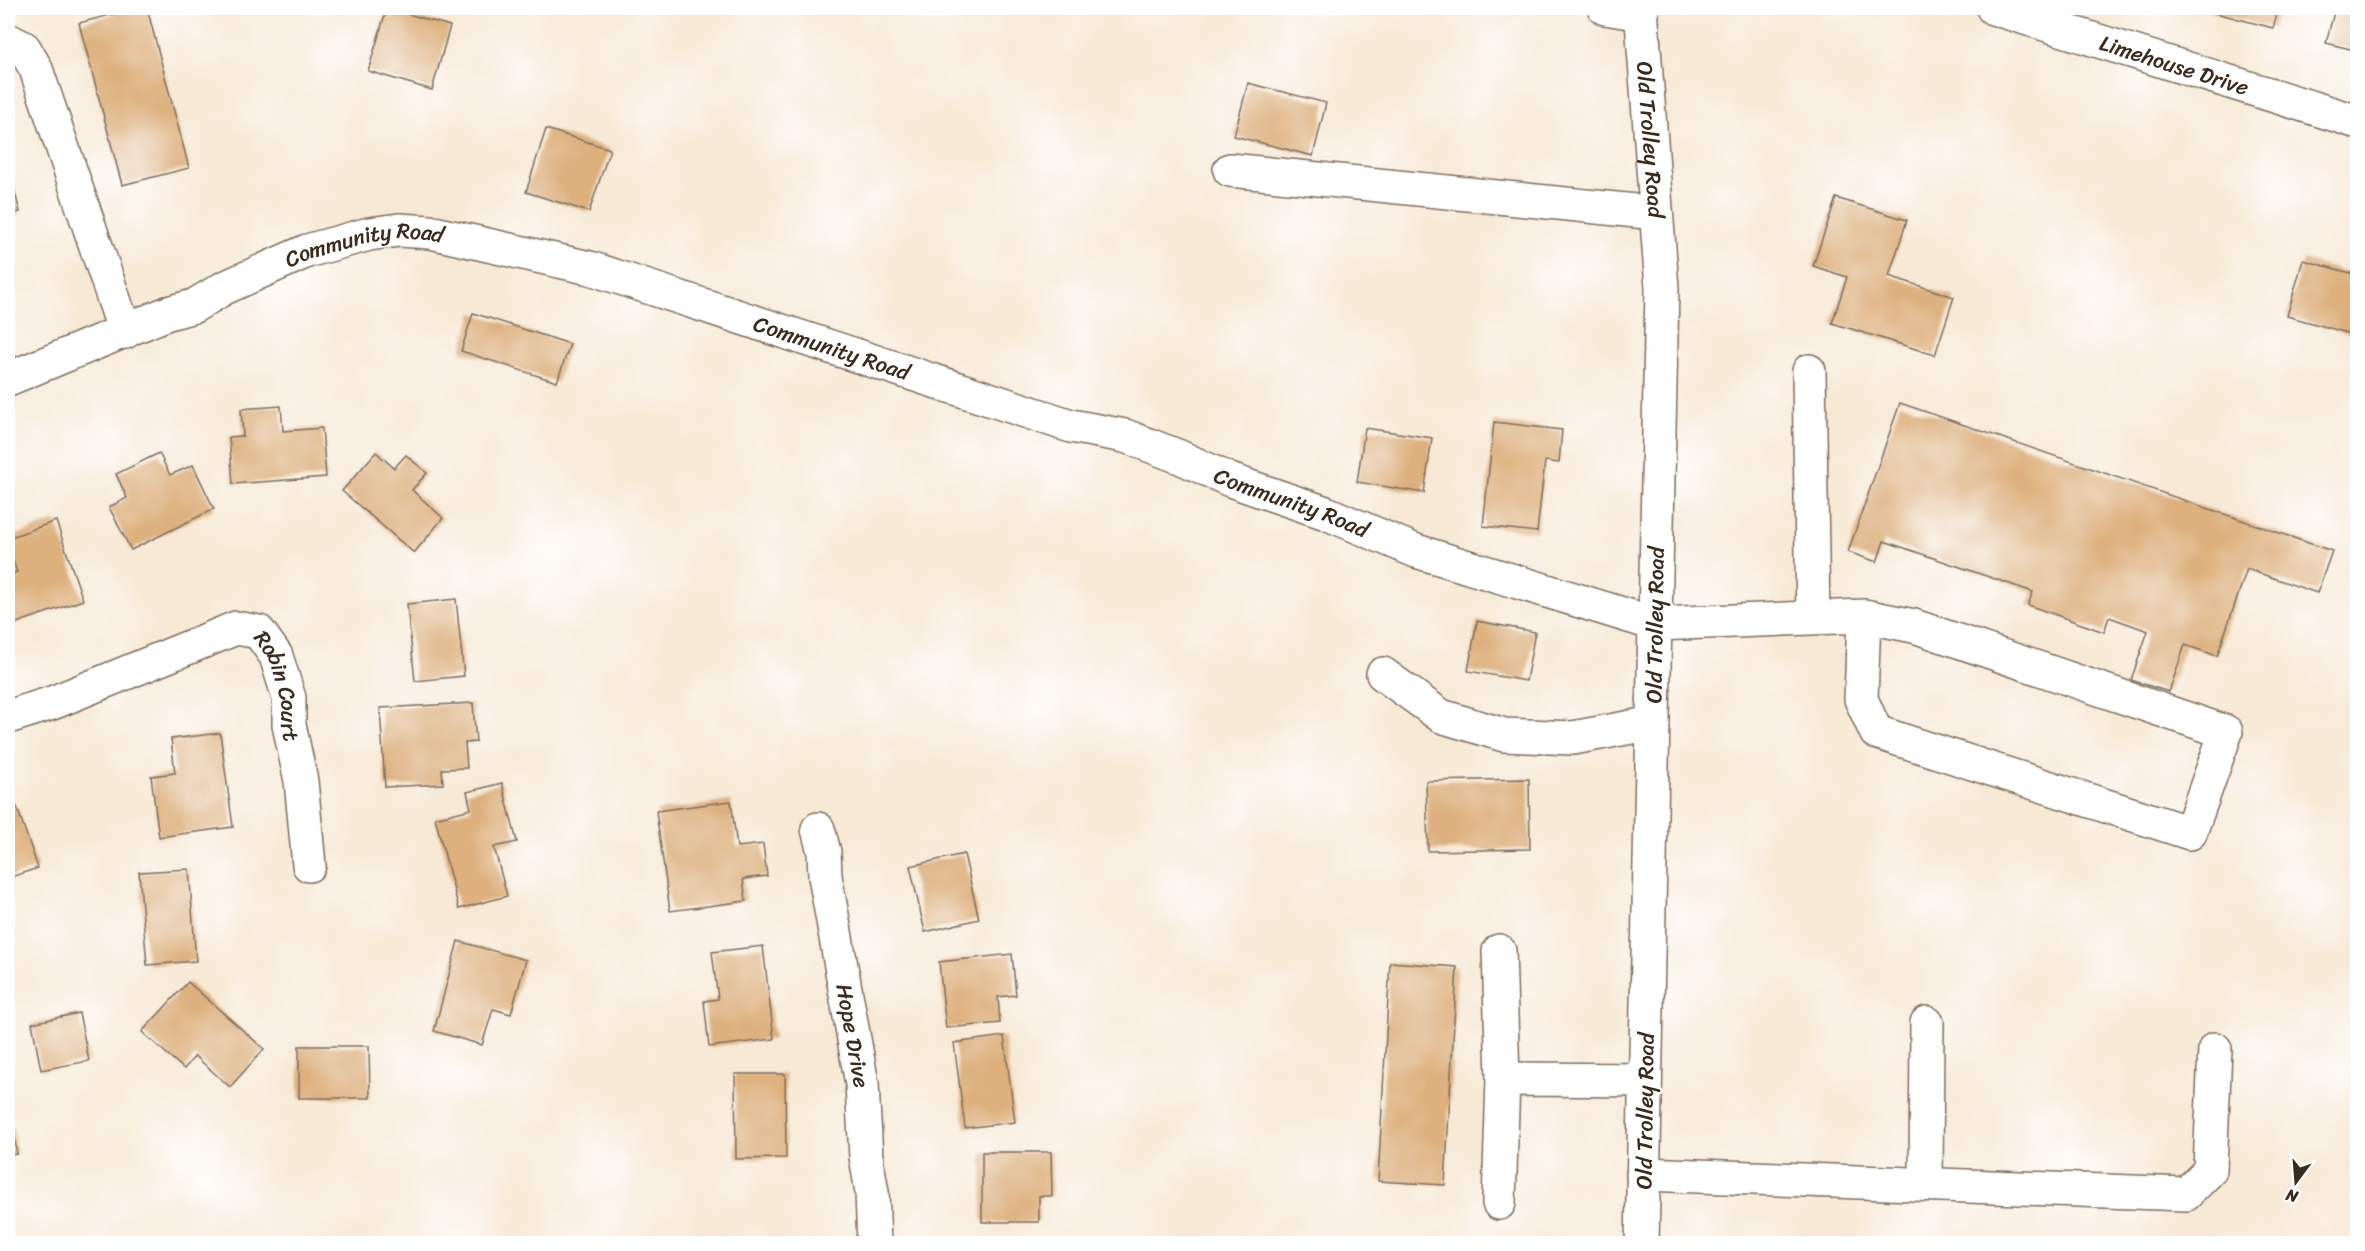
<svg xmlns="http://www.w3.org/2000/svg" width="2365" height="1251" font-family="Sriracha,sans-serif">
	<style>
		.building { fill: #ddb07e }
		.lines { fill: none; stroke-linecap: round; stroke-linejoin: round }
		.minor-casing { stroke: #7d6d5e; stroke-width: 36 }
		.major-casing { stroke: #7d6d5e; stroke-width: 36 }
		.minor { stroke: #fff; stroke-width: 33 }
		.major { stroke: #fff; stroke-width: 33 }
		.labels { text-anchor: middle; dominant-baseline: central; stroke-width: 5; stroke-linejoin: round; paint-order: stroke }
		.street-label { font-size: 22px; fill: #3b2a1e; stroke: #fff }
	</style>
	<rect width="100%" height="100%" fill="#fff"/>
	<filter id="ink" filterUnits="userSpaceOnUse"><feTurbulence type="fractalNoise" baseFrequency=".0167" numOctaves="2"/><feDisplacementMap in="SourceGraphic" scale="12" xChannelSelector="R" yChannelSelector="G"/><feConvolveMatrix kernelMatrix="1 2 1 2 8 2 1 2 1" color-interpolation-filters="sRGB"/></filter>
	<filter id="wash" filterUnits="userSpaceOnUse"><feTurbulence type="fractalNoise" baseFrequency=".008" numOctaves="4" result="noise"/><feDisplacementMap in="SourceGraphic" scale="24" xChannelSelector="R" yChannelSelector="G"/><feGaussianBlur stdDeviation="1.35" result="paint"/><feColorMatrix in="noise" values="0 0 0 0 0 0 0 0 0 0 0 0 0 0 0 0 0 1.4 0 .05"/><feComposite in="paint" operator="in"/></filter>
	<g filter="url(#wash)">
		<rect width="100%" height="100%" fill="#f7e9d6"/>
		<g id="blocks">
			<g class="building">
				<path d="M 137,8 L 147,8 L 189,168 L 122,185 L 79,23 Z"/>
				<path d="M 387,8 L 450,26 L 432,90 L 368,71 Z"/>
				<path d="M 2209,8 L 2279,8 L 2273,28 L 2208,11 Z"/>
				<path d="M 2335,8 L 2358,8 L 2358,51 L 2326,43 Z"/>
				<path d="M 1248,83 L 1326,103 L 1313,156 L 1234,136 Z"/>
				<path d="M 546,129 L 610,149 L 589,212 L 526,192 Z"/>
				<path d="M 8,166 L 20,212 L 8,215 Z"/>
				<path d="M 1836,198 L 1907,220 L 1889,276 L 1954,297 L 1935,355 L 1832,323 L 1847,277 L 1813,266 Z"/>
				<path d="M 2303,260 L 2358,275 L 2358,336 L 2287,316 Z"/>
				<path d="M 473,313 L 570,344 L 557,382 L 461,351 Z"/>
				<path d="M 1900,403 L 2332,551 L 2317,593 L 2247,569 L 2217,656 L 2185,645 L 2169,692 L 2131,680 L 2148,631 L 2109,617 L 2104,632 L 2028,605 L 2033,592 L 1884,541 L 1877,562 L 1848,552 Z"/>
				<path d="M 281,406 L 283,431 L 322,428 L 326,477 L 233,484 L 229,437 L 243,436 L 241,409 Z"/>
				<path d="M 1494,422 L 1562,430 L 1559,463 L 1545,461 L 1537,532 L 1483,526 Z"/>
				<path d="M 1365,428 L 1432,438 L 1424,493 L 1357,482 Z"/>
				<path d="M 376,452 L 394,468 L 406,455 L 427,473 L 412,490 L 443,518 L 414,553 L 342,491 Z"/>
				<path d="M 159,453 L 170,475 L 193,465 L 214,509 L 131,550 L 109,507 L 127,498 L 116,474 Z"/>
				<path d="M 56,521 L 83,600 L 8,626 L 8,575 L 17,572 L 8,547 L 8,538 Z"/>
				<path d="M 456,599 L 464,676 L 415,681 L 407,604 Z"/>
				<path d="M 1477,621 L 1535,632 L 1526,681 L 1468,671 Z"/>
				<path d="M 473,703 L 476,742 L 465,743 L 467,768 L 442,769 L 443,784 L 385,787 L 380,708 Z"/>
				<path d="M 220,733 L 233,827 L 159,837 L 151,776 L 175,773 L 171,739 Z"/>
				<path d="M 1529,779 L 1530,849 L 1428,851 L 1426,781 Z"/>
				<path d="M 502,783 L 517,842 L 494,847 L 507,896 L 459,909 L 435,818 L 471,809 L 467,792 Z"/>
				<path d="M 731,801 L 737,847 L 763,844 L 767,876 L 743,879 L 746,901 L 670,911 L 656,811 Z"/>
				<path d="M 17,807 L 38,868 L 8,878 L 8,811 Z"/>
				<path d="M 964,854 L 979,919 L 925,932 L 910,866 Z"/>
				<path d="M 189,869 L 196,961 L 147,965 L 139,872 Z"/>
				<path d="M 458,941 L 526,960 L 511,1014 L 493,1009 L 482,1045 L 434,1031 Z"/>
				<path d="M 763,946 L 774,1039 L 709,1047 L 704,1001 L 718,999 L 712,952 Z"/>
				<path d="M 1012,954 L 1016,995 L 998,997 L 1000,1023 L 946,1028 L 939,962 Z"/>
				<path d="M 1390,962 L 1457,967 L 1445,1185 L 1378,1181 Z"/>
				<path d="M 188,982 L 264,1049 L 230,1087 L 195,1056 L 184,1069 L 142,1032 Z"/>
				<path d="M 79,1013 L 89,1061 L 41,1070 L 32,1023 Z"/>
				<path d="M 1004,1036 L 1015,1122 L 965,1128 L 954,1043 Z"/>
				<path d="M 299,1046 L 369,1046 L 370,1098 L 299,1098 Z"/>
				<path d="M 735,1074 L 785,1074 L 786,1158 L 736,1159 Z"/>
				<path d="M 8,1128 L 13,1128 L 17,1154 L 8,1155 Z"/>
				<path d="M 982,1152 L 1051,1152 L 1052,1196 L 1039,1196 L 1039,1222 L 982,1222 Z"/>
			</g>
		</g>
	</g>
	<g filter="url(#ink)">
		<use href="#blocks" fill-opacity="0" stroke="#7d6d5e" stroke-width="1.5"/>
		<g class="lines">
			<g class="minor-casing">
				<g id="minor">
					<path d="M 1605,8 L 1642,14"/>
					<path id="s1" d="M 1993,8 L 2358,122"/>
					<path d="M 8,40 L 24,48 L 36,69 L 125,332"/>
					<path d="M 1230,170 L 1656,213"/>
					<path d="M 1809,371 L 1813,617"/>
					<path id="s2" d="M 8,379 L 168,313 L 194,306 L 224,288 L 307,251 L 369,234 L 399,230 L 430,232 L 590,268 L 1071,426 L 1125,436 L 1180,457 L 1230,480 L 1326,513 L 1416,551 L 1655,624 L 1864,616 L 1914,626 L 2226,732 L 2190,833 L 1876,732 L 1861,699 L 1864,616"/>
					<path d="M 1383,674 L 1441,716 L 1504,735 L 1573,738 L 1653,723"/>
					<path id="s3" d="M 8,717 L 52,703 L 236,628 L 259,632 L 276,656 L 289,698 L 289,725 L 301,781 L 309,865"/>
					<path id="s4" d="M 818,829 L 824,852 L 825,876 L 862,1084 L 866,1157 L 872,1192 L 874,1244"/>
					<path d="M 1499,951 L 1503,1079"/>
					<path d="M 1643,1174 L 2186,1194 L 2210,1170 L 2215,1049"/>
					<path d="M 1926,1184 L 1927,1023"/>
					<path d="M 1499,1203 L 1503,1079 L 1645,1080"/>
				</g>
			</g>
			<g class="major-casing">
				<g id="major">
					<path id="s5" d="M 1641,8 L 1662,288 L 1642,1244"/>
				</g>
			</g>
			<use href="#minor" class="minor"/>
			<use href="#major" class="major"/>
		</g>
	</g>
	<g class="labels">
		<g class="street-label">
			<text stroke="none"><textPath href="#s1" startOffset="190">Limehouse Drive</textPath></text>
			<text stroke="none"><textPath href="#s5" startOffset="132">Old Trolley Road</textPath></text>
			<text stroke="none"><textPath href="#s2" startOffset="384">Community Road</textPath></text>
			<text stroke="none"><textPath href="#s2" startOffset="870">Community Road</textPath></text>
			<text stroke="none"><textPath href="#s2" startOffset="1356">Community Road</textPath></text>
			<text transform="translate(1655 625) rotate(-89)">Old Trolley Road</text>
			<text stroke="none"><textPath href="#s3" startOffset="327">Robin Court</textPath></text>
			<text stroke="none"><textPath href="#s4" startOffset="210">Hope Drive</textPath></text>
			<text transform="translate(1645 1111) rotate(-89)">Old Trolley Road</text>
		</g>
	</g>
	<rect width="2365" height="1251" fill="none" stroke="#fff" stroke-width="30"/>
	<g transform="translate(2296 1182) rotate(196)" stroke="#ffffff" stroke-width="4.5" paint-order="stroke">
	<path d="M0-4.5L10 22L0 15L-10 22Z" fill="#3b2a1e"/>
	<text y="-9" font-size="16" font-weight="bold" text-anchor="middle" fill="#3b2a1e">N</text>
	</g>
</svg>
